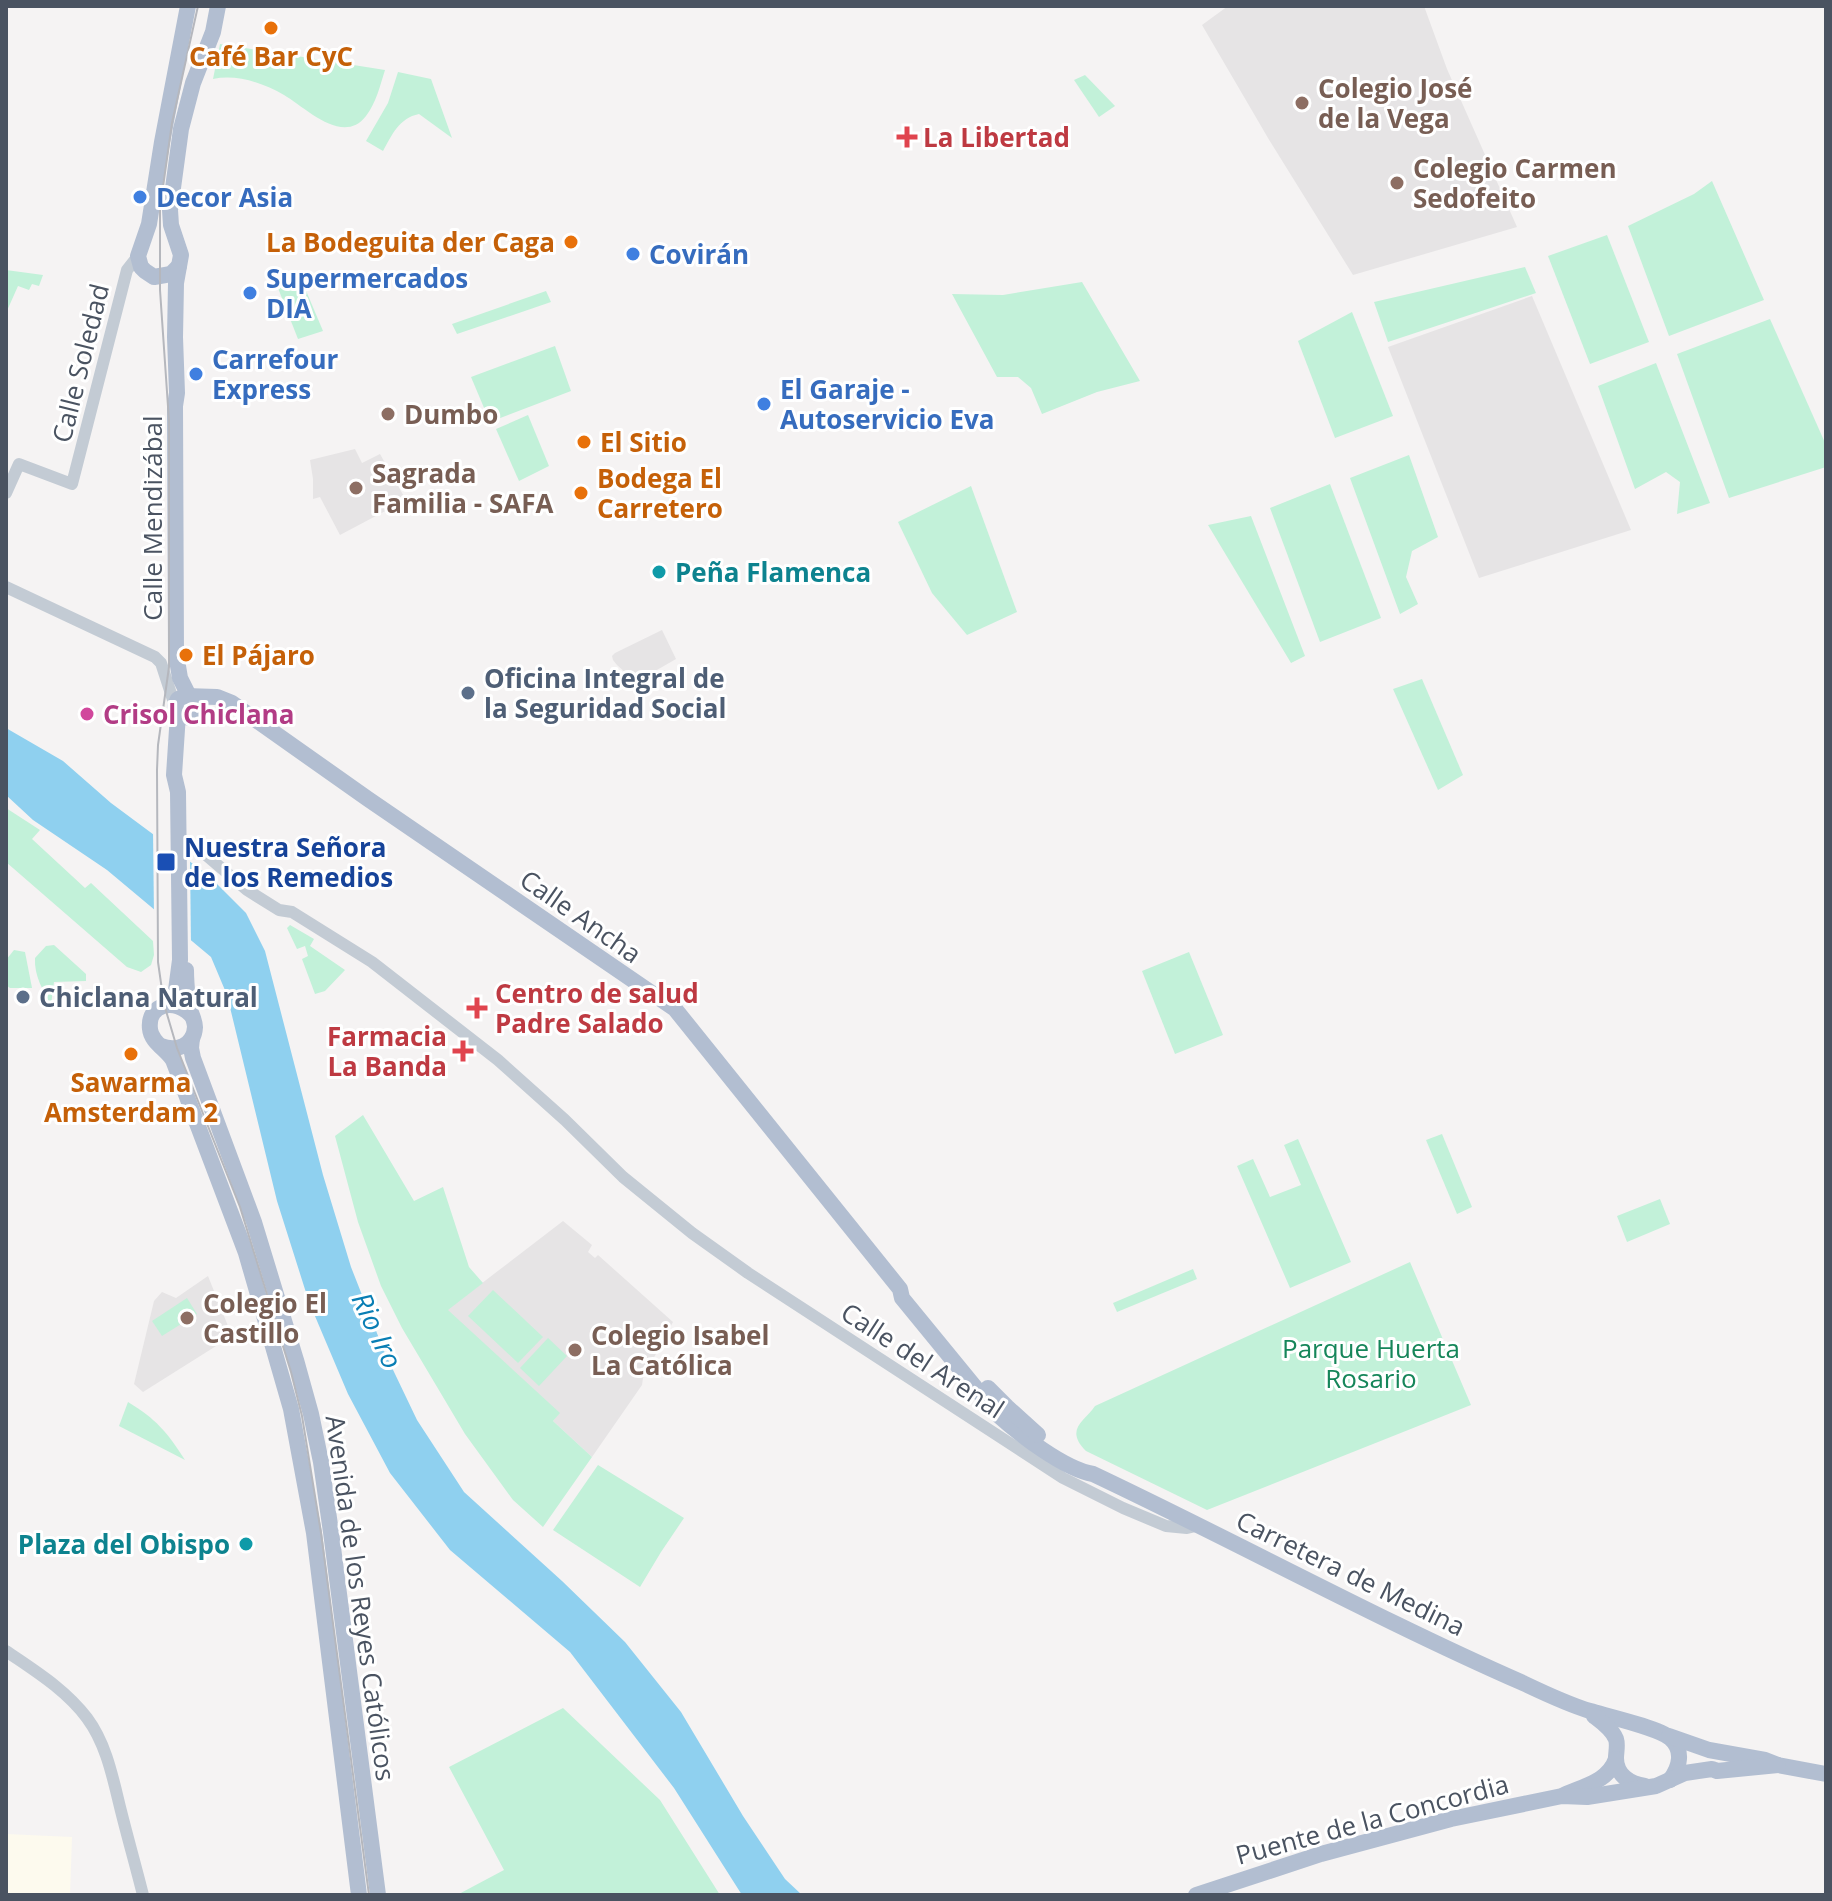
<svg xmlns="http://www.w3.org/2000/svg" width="1832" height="1901" font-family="'Open Sans',sans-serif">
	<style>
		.commercial { fill: #fdfaee }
		.education { fill: #e6e4e5 }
		.green { fill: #c2f1d9 }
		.water { fill: #8fd0ef }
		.pier { fill: #f5f3f3 }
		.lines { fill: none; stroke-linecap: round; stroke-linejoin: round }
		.minor { stroke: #c3cbd4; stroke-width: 12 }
		.major { stroke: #b2bed1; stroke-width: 16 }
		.tram { stroke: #b5b7bd; stroke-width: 2 }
		.food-dot { fill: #e8710a; stroke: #fff; stroke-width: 3 }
		.education-dot { fill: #8d6e63; stroke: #fff; stroke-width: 3 }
		.health-dot { fill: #e0444e; stroke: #fff; stroke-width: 3 }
		.shop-dot { fill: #3f7fe0; stroke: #fff; stroke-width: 3 }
		.culture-dot { fill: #0f9aa8; stroke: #fff; stroke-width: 3 }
		.service-dot { fill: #5c6f8a; stroke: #fff; stroke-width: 3 }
		.hotel-dot { fill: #d1479c; stroke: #fff; stroke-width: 3 }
		.transit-dot { fill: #1a4fb4; stroke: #fff; stroke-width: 3 }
		.labels { text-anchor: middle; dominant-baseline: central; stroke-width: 6; stroke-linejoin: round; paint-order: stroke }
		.food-label { font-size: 26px; font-weight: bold; fill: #c56008; stroke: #fff; text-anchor: start }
		.education-label { font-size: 26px; font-weight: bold; fill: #785e54; stroke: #fff; text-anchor: start }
		.health-label { font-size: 26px; font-weight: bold; fill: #be3a42; stroke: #fff; text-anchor: start }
		.shop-label { font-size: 26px; font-weight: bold; fill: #366cbe; stroke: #fff; text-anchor: start }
		.street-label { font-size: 26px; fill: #4a5361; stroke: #fff }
		.culture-label { font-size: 26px; font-weight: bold; fill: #0d838f; stroke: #fff; text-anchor: start }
		.service-label { font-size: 26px; font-weight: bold; fill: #4e5e75; stroke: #fff; text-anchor: start }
		.hotel-label { font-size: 26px; font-weight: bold; fill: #b23c85; stroke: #fff; text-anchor: start }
		.transit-label { font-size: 26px; font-weight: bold; fill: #164399; stroke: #fff; text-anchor: start }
		.park-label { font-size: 26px; fill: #16865a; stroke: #fff }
		.water-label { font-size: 28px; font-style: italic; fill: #097eb4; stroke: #fff }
	</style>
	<rect width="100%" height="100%" fill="#f5f3f3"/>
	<path class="commercial" d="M 6,1834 L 72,1837 L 70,1895 L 6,1895 Z"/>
	<g class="education">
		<path d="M 1228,6 L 1424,6 L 1447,69 L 1517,227 L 1353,275 L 1268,138 L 1202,25 Z"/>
		<path d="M 1532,296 L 1631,530 L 1479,578 L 1388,347 Z"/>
		<path d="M 355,449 L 362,463 L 380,454 L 406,500 L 340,535 L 320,497 L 313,499 L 313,479 L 310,460 Z"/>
		<path d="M 662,630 L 676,659 L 636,682 L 617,665 L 613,660 L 612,656 L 615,653 Z"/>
		<path d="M 563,1221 L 592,1245 L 588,1252 L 595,1258 L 598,1255 L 673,1322 L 643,1378 L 642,1385 L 592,1457 L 553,1421 L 559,1413 L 447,1310 Z"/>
		<path d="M 208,1276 L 232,1336 L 143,1392 L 134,1384 L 154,1301 L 162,1292 L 176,1298 Z"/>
	</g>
	<g class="green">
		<path d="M 220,44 L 385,70 C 380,86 376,103 366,116 C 343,146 306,108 284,95 C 263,83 237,74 213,79 Z"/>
		<path d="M 398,72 L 431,79 L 452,138 L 419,114 C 399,118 392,135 383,151 L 366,141 L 388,103 Z"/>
		<path d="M 1085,75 L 1115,106 L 1099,117 L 1074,80 Z"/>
		<path d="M 1712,181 L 1764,300 L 1669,336 L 1628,226 L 1694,194 Z"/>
		<path d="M 1607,235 L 1649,342 L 1590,364 L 1548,256 Z"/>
		<path d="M 1525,267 L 1536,293 L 1388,342 L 1374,302 Z"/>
		<path d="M 6,270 L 43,275 L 39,286 L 32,284 L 29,290 L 18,286 L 6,313 Z"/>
		<path d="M 299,274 L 323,331 L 298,339 L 276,283 Z"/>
		<path d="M 1082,282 L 1140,381 L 1097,392 L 1042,414 L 1031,388 L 1018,377 L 997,377 L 952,294 L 1003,295 Z"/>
		<path d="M 546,291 L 551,302 L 457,334 L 452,324 Z"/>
		<path d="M 1352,312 L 1393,416 L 1335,438 L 1298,341 Z"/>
		<path d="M 1770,319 L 1826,445 L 1826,467 L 1729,498 L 1677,354 Z"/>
		<path d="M 555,346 L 571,391 L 490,422 L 471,377 Z"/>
		<path d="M 1656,363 L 1710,503 L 1677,514 L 1680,482 L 1666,472 L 1635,489 L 1598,386 Z"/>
		<path d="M 528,415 L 549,466 L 519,481 L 496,429 Z"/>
		<path d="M 1409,455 L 1438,537 L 1412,551 L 1406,577 L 1418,604 L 1400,614 L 1350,478 Z"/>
		<path d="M 1330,484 L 1381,618 L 1320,642 L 1270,508 Z"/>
		<path d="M 971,486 L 1017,612 L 967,635 L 932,593 L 898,522 Z"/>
		<path d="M 1251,516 L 1305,656 L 1291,663 L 1208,525 Z"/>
		<path d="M 1422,679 L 1463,775 L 1438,790 L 1393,689 Z"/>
		<path d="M 6,808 L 40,830 L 32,839 L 85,888 L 91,883 L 153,941 L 154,955 L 151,965 L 141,972 L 127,967 L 6,862 Z"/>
		<path d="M 290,925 L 314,939 L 310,946 L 345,970 L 325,991 L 315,994 L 302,959 L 308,956 L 305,946 L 297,949 L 287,928 Z"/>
		<path d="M 54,945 L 86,974 L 86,981 L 54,982 L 51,1005 C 43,990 34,976 35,958 L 46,946 Z"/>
		<path d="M 14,950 L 25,952 L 32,988 L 10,988 L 6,985 L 6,960 Z"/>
		<path d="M 1189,952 L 1223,1035 L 1175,1054 L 1142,971 Z"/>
		<path d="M 363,1115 L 414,1201 L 443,1187 L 469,1267 L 483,1283 L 448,1310 L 560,1413 L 553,1421 L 592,1457 L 543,1527 L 513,1500 L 465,1434 L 402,1328 L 381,1286 L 358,1222 L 335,1136 Z"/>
		<path d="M 1442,1134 L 1472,1207 L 1457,1214 L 1426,1140 Z"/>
		<path d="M 1298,1139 L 1351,1262 L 1290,1288 L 1237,1166 L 1253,1159 L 1270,1197 L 1301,1185 L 1284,1145 Z"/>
		<path d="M 1660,1199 L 1670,1224 L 1627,1242 L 1617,1216 Z"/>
		<path d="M 1410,1262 L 1471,1405 L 1207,1510 L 1086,1451 C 1064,1429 1085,1421 1095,1406 Z"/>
		<path d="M 1193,1269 L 1197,1279 L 1117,1312 L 1113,1303 Z"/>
		<path d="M 493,1290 L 543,1337 L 518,1363 L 468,1316 Z"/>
		<path d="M 187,1298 L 197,1314 L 162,1336 L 152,1321 Z"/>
		<path d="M 548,1338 L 567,1356 L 539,1386 L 520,1368 Z"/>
		<path d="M 128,1402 C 156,1419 167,1432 185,1460 L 119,1426 Z"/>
		<path d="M 598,1465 L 684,1518 L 661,1552 L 640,1587 L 553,1530 Z"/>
		<path d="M 563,1708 L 660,1800 L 720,1895 L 457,1895 L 504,1870 L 449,1767 Z"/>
	</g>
	<path class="water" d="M 6,728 L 63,761 L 111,803 L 208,875 L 246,913 L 265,951 L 323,1175 L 351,1267 L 384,1351 L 417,1420 L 464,1492 L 562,1581 L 625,1642 L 681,1712 L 743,1816 L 785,1879 L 802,1895 L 742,1895 L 674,1788 L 570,1652 L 450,1550 L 390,1473 L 348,1394 L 309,1302 L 277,1201 L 227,995 L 211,957 L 107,870 L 33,820 L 6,795 Z"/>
	<path class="pier" d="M 153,830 L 190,857 L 191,946 L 154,916 Z"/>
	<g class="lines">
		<g class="minor">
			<path d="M 6,493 L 19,464 L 72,484 L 127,270 L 138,256"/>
			<path d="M 6,587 L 155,657 L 161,663 L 175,706"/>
			<path d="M 199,849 L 247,890 L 279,910 L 292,912 L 372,962 L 498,1060 L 565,1120 L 623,1177 L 692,1233 L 748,1273 L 1063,1478 L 1123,1508 L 1166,1526 L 1187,1528 L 1200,1525"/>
			<path d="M 6,1651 C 35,1671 65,1689 87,1718 C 107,1745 113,1779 121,1811 C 128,1839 136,1867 143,1895"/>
		</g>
		<g class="major">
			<path d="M 179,266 L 171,274 L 154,277 L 145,271 L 141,267 L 138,256 L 149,224 L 162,142 L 188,6"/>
			<path d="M 189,696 L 180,678 L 176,654 L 175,406 L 177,393 L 175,337 L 176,283 L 181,255 L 171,225 L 170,210 L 181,129 L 193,83 L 213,32 L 218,6"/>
			<path d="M 196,714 L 190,718 L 179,716 L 175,706 L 178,699 L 185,696 L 217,697 L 232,703 L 368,799 L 675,1009 L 900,1289 L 902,1298 L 997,1414 C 1019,1434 1064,1469 1093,1474 C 1237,1542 1377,1619 1523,1683 C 1544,1693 1567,1704 1590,1711 C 1607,1716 1659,1728 1670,1738 C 1684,1750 1680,1767 1670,1780"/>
			<path d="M 170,1004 L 176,990 L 180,960 L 178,792 L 174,775 L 178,714"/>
			<path d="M 191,1015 C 176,998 147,1003 150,1029 C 151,1042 166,1049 173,1060 L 246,1253 L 291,1409 L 314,1533 L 359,1895"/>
			<path d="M 192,1038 L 191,1048 L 193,1058 L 254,1222 L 296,1360 L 311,1414 L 321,1462 L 331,1532 L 378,1895"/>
			<path d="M 161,1046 C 176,1052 194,1046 195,1027 C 195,1019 189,1011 188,1002 C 187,991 186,980 186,970"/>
			<path d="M 988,1388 L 1007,1407 L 1038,1435"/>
			<path d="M 1594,1716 C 1602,1722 1612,1729 1616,1739 C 1618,1745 1616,1752 1616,1758 C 1616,1775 1630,1784 1645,1786"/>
			<path d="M 1669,1736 L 1709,1750 L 1765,1760 L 1778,1765 L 1826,1774"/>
			<path d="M 1564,1795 C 1583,1786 1608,1782 1616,1759"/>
			<path d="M 1196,1895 L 1321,1854 L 1451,1819 L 1562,1796 L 1587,1797 L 1656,1786 L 1685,1773 L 1712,1769 L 1717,1771 L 1778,1765"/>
		</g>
		<path class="tram" d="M 198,6 L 172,123 L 160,208 L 160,290 L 169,421 L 169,667 L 158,745 L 157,770 L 158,962 L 164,1004 L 177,1048 L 240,1207 L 291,1372 L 302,1416 L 321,1533 L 369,1895"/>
	</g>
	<g class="food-dot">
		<circle cx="271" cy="28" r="8"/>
		<circle cx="571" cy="242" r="8"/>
		<circle cx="584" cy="442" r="8"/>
		<circle cx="581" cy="493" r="8"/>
		<circle cx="186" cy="655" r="8"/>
		<circle cx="131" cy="1054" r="8"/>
	</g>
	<g class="education-dot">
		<circle cx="1302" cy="103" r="8"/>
		<circle cx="1397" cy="183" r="8"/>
		<circle cx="388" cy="414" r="8"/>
		<circle cx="356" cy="488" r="8"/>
		<circle cx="187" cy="1318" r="8"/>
		<circle cx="575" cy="1350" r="8"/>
	</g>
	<g class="health-dot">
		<path d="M903 125h8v8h8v8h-8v8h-8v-8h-8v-8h8z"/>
		<path d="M473 996h8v8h8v8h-8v8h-8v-8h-8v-8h8z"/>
		<path d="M459 1039h8v8h8v8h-8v8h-8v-8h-8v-8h8z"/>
	</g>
	<g class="shop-dot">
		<circle cx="140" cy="197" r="8"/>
		<circle cx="633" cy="254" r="8"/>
		<circle cx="250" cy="293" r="8"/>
		<circle cx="196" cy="374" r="8"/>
		<circle cx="764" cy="404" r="8"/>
	</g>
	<g class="culture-dot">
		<circle cx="659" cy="572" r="8"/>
		<circle cx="246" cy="1544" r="8"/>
	</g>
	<g class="service-dot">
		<circle cx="468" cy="693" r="8"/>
		<circle cx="23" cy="997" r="8"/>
	</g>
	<circle class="hotel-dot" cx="87" cy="714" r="8"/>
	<rect class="transit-dot" x="156" y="852" width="20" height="20" rx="4"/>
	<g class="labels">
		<g class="food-label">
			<text x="271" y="56" text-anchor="middle">Café Bar CyC</text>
			<text x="555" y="242" text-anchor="end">La Bodeguita der Caga</text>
			<text x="600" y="442">El Sitio</text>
			<text x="597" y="478">Bodega El<tspan x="597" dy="30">Carretero</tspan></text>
			<text x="202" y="655">El Pájaro</text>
			<text x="131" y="1082" text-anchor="middle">Sawarma<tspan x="131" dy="30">Amsterdam 2</tspan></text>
		</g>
		<g class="education-label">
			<text x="1318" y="88">Colegio José<tspan x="1318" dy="30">de la Vega</tspan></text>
			<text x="1413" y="168">Colegio Carmen<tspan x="1413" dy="30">Sedofeito</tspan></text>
			<text x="404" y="414">Dumbo</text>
			<text x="372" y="473">Sagrada<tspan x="372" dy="30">Familia - SAFA</tspan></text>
			<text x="203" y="1303">Colegio El<tspan x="203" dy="30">Castillo</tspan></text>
			<text x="591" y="1335">Colegio Isabel<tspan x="591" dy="30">La Católica</tspan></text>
		</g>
		<g class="health-label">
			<text x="923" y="137">La Libertad</text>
			<text x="495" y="993">Centro de salud<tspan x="495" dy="30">Padre Salado</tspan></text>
			<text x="447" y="1036" text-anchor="end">Farmacia<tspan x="447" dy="30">La Banda</tspan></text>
		</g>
		<g class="shop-label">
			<text x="156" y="197">Decor Asia</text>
			<text x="649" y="254">Covirán</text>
			<text x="266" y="278">Supermercados<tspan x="266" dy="30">DIA</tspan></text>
			<text x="212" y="359">Carrefour<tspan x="212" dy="30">Express</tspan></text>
			<text x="780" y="389">El Garaje -<tspan x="780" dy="30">Autoservicio Eva</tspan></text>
		</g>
		<g class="street-label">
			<text transform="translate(80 363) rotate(-76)">Calle Soledad</text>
			<text transform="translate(152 518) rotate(-90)">Calle Mendizábal</text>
			<text transform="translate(581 916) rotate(35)">Calle Ancha</text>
			<text transform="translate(923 1360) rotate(33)">Calle del Arenal</text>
			<text transform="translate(1351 1573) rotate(26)">Carretera de Medina</text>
			<text transform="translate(361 1598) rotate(82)">Avenida de los Reyes Católicos</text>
			<text transform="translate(1372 1819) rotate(-15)">Puente de la Concordia</text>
		</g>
		<g class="culture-label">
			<text x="675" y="572">Peña Flamenca</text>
			<text x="230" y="1544" text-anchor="end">Plaza del Obispo</text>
		</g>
		<g class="service-label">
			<text x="484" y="678">Oficina Integral de<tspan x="484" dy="30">la Seguridad Social</tspan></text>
			<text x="39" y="997">Chiclana Natural</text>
		</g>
		<g class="hotel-label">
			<text x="103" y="714">Crisol Chiclana</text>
		</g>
		<g class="transit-label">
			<text x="184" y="847">Nuestra Señora<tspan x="184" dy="30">de los Remedios</tspan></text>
		</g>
		<g class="park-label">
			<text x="1371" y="1348">Parque Huerta<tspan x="1371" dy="30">Rosario</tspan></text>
		</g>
		<g class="water-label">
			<text transform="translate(378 1330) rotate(65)">Rio Iro</text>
		</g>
	</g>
	<rect width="1832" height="1901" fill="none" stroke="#4a5361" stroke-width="16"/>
</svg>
